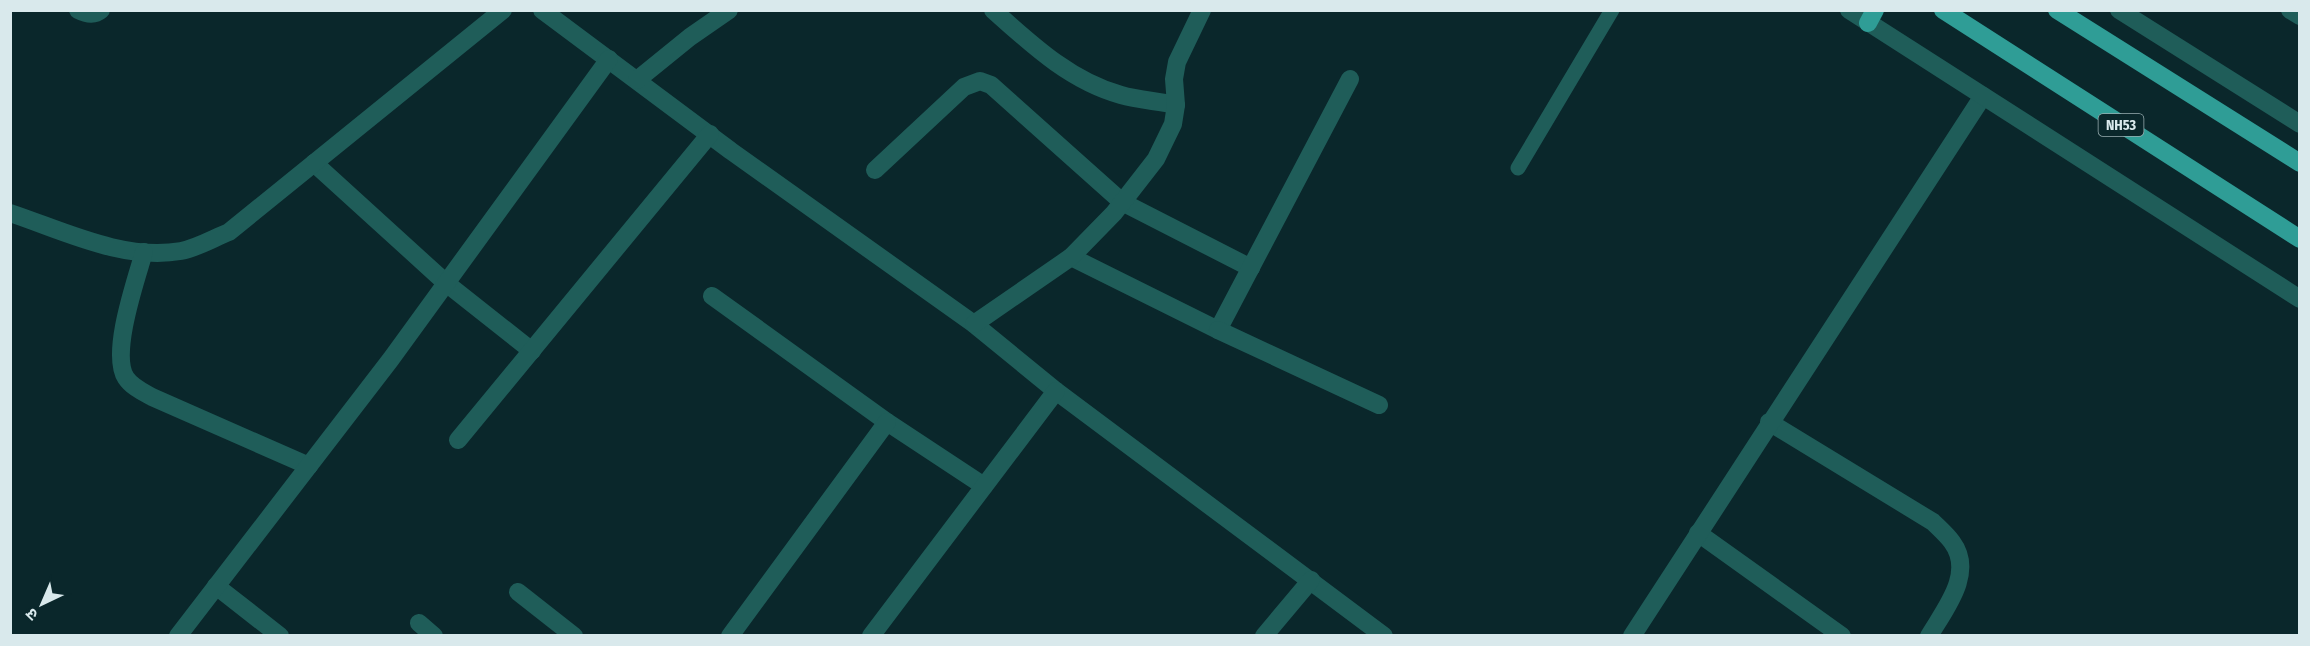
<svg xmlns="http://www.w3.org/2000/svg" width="2310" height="646" font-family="'Fira Sans Condensed','Noto Sans Devanagari',sans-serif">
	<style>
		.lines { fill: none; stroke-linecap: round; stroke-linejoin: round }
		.service { stroke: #1f5d59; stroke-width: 15 }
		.minor { stroke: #1f5d59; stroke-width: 18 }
		.tertiary { stroke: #1f5d59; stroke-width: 18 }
		.trunk { stroke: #2f9d96; stroke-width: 18 }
		.labels { text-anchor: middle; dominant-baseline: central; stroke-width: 4.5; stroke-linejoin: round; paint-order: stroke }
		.shield { fill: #0a272b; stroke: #9bafb2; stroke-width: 1.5 }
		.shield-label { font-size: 14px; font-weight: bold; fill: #d9e9ec }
	</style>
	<rect width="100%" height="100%" fill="#0a272b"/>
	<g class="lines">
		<path class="service" d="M 1518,168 L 1612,10"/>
		<g class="minor">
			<path d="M 78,10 C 86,14 94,16 101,10"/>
			<path d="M 542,10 L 731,151 L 974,324 L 1056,391 L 1384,636"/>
			<path d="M 993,10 C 1031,44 1070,81 1121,95 C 1138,100 1158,101 1176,105"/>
			<path d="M 2290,10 L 2300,16"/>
			<path d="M 637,80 L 690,37 L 729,10"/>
			<path d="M 314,163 L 446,283 L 532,351"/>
			<path d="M 875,170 L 964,87 L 980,81 L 991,85 L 1122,202 L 1251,268"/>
			<path d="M 10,213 C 64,231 123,261 181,251 C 197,248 214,238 229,232 L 503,10"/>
			<path d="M 144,252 C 136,280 110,354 126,378 C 132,387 143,392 152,397 L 309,466"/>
			<path d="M 1071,257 L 1218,330 L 1350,79"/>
			<path d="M 712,296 L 887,422 L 984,486"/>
			<path d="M 974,324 L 1071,257 L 1114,213 L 1156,159 L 1173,124 L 1176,105 L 1174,79 L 1177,62 L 1202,10"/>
			<path d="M 1218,330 L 1379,405"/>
			<path d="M 1769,422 L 1933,522 C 1939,528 1947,535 1952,542 C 1975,573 1945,609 1929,636"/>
			<path d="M 458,440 L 710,134"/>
			<path d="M 1698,533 L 1842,636"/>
			<path d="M 216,586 L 280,636"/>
			<path d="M 518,592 L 574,636"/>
			<path d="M 419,623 L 434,636"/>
			<path d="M 178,636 L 391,359 L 609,59"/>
			<path d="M 730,636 L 887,422"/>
			<path d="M 871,636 L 1056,391"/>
			<path d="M 1264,636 L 1311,580"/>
			<path d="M 1632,636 L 1983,96"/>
		</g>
		<g class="tertiary">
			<path d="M 1849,10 L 2300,299"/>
			<path d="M 2119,10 L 2300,124"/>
		</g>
		<g class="trunk">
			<path d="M 1943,10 L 2300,239"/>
			<path d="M 2057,10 L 2300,163"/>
			<path d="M 1868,23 L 1875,10"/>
		</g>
	</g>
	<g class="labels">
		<rect class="shield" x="2098.5" y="114" width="45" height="22" rx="4.5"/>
		<g class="shield-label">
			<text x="2121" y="125">NH53</text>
		</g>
	</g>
	<rect width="2310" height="646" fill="none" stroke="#d9e9ec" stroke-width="24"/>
	<g transform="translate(42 604) rotate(224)" stroke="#0a272b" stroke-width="4.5" paint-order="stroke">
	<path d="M0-4.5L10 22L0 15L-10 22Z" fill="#d9e9ec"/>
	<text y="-9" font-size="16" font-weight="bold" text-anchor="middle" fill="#d9e9ec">उ</text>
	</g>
</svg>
